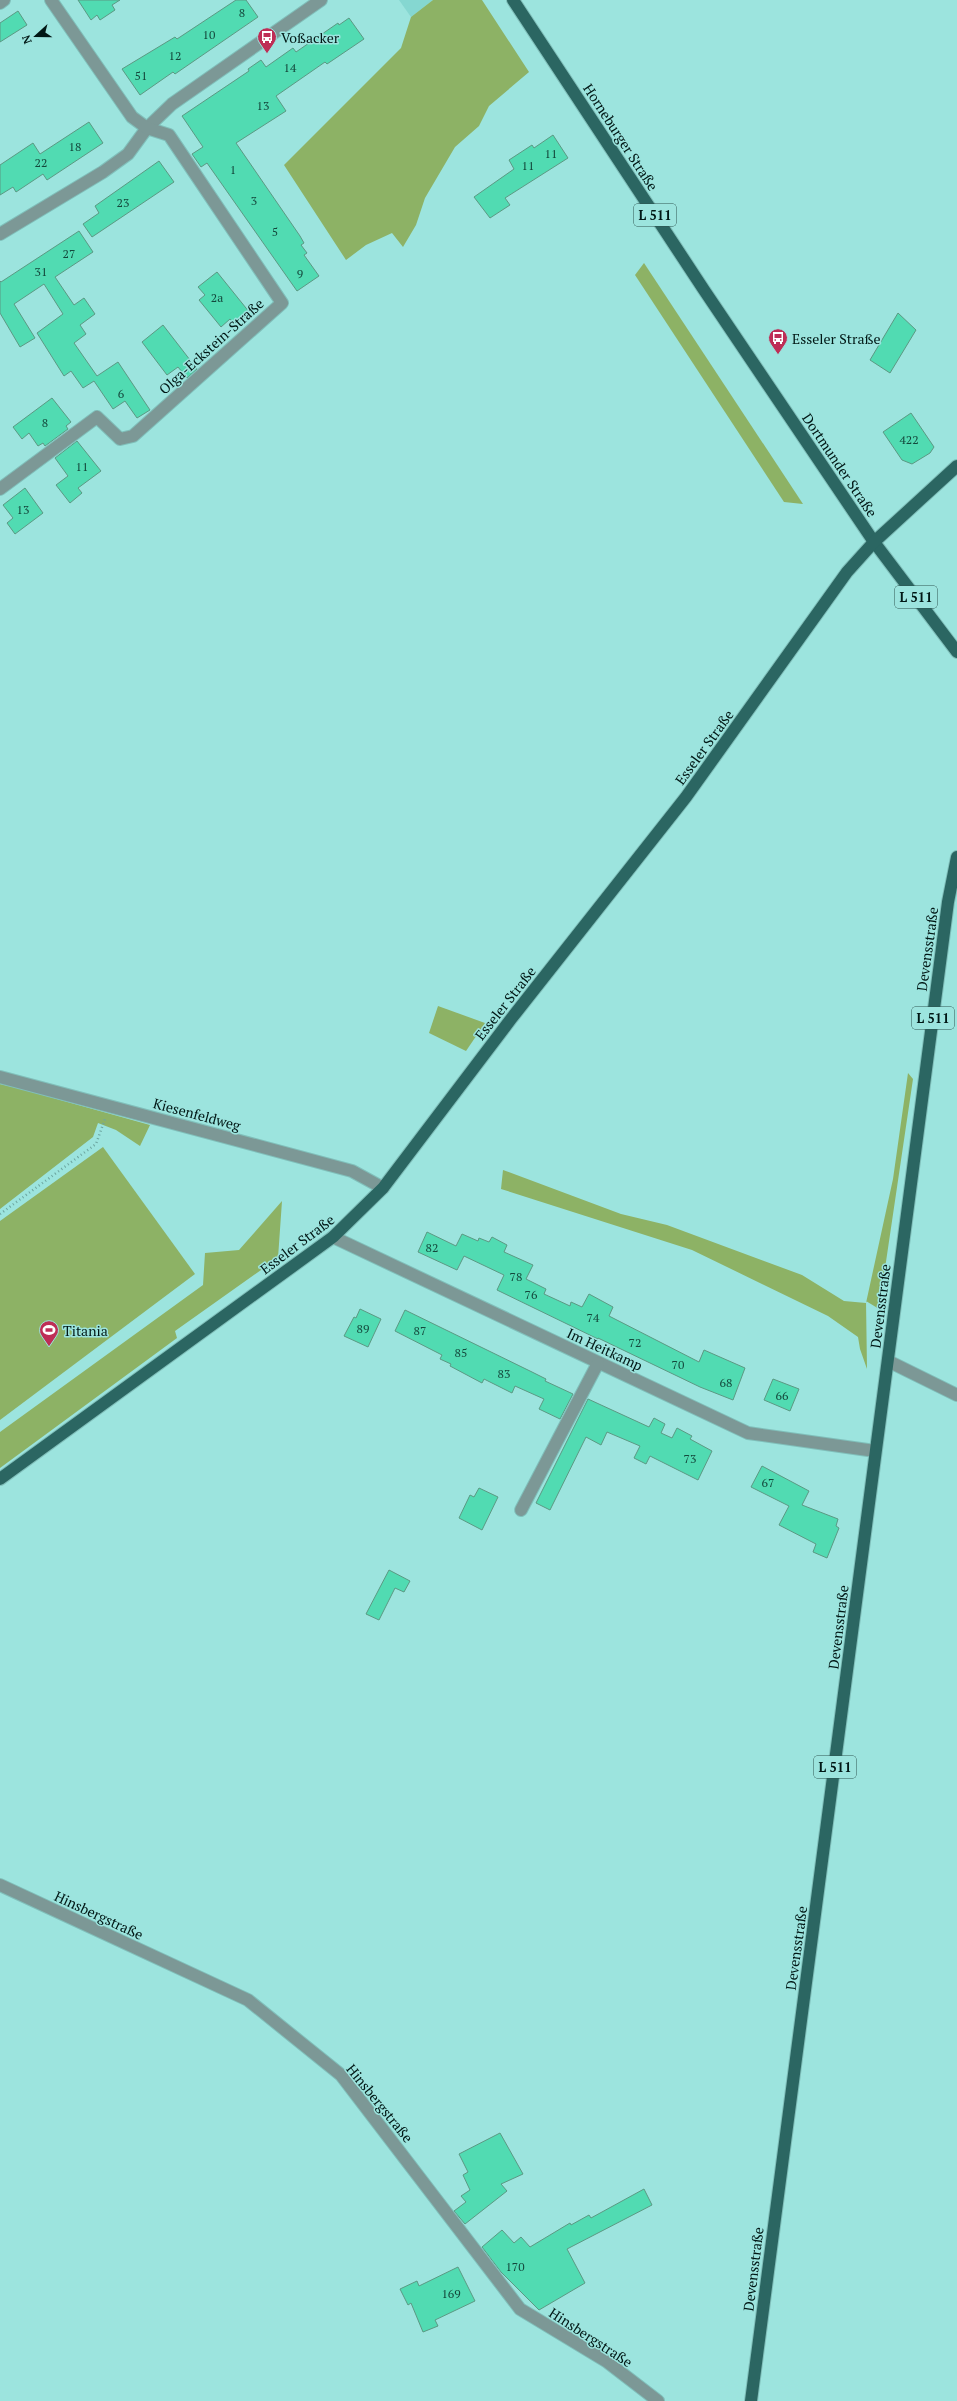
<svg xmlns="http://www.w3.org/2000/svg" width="957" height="2401" font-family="'PT Serif',serif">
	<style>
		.built { fill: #85d7d1 }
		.green { fill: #8db265 }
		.building { fill: #51dbb2; stroke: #5b9983 }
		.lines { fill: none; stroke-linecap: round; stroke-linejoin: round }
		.minor-casing { stroke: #80bfba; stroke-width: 14 }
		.major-casing { stroke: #80bfba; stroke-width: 14 }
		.path { stroke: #6da6a1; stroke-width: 2.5; stroke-dasharray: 1 3; stroke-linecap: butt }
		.minor { stroke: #7c9896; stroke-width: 12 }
		.major { stroke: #2b6662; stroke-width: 12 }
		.labels { text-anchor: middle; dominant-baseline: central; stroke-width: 3; stroke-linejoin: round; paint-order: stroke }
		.number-label { font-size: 12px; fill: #14483c }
		.shield { fill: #9ce4de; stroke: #2f5451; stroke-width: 1 }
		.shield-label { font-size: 13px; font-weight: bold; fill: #001715 }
		.poi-label { font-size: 14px; fill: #001715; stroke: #9ce4de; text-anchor: start }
		.street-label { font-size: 14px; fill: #001715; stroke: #9ce4de }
	</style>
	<rect width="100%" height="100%" fill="#9ce4de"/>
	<path class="built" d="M 399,0 L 433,0 L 411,17 Z"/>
	<g class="green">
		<path d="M 433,0 L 482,0 L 529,72 L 489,106 L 479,126 L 455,147 L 425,198 L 416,225 L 403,247 L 392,233 L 366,245 L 346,260 L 284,165 L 401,48 L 411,17 Z"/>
		<path d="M 644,263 L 803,504 L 784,502 L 635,275 Z"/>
		<path d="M 438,1006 L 485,1023 L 466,1051 L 429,1033 Z"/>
		<path d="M 908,1073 L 913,1079 L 879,1309 L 866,1301 L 867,1369 L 860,1349 L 858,1337 L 828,1316 L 692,1250 L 501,1189 L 503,1170 L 621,1214 L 667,1225 L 802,1275 L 844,1301 L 866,1303 L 893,1179 Z"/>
		<path d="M 0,1084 L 21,1089 L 150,1125 L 140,1146 L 116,1130 L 98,1123 L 93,1137 L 0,1209 Z"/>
		<path d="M 103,1147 L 195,1274 L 0,1420 L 0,1221 Z"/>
		<path d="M 282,1201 L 278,1258 L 175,1331 L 177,1338 L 0,1468 L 0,1432 L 203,1285 L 205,1253 L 239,1250 Z"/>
	</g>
	<g class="building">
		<path d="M 78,0 L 120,0 L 112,5 L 115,10 L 100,20 L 97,15 L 91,20 Z"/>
		<path d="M 236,0 L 246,0 L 258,17 L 175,74 L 173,72 L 140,95 L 122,69 L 175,37 L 177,39 Z"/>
		<path d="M 18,11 L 27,25 L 0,42 L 0,23 Z"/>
		<path d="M 349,18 L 364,39 L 327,64 L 325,62 L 276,96 L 286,111 L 236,143 L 300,236 L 304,243 L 301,245 L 307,253 L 304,255 L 319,276 L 297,291 L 207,163 L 201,167 L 192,154 L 203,147 L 182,116 L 249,71 L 248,69 L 261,60 L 266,67 L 293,48 L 296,52 L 338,23 L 339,25 Z"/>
		<path d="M 89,122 L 103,143 L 47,180 L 43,174 L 16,192 L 13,187 L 0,195 L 0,165 L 33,143 L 40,154 Z"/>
		<path d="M 553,135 L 568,158 L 505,198 L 510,205 L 490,218 L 474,197 L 514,169 L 509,160 L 532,145 L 534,148 Z"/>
		<path d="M 159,161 L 174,182 L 92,237 L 83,224 L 99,213 L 95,206 Z"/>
		<path d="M 79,231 L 93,252 L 55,277 L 74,305 L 84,298 L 95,314 L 80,325 L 86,334 L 74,343 L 97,376 L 118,362 L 150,410 L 137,418 L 125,401 L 113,409 L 94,381 L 83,388 L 71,371 L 64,376 L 37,333 L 63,314 L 44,284 L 14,304 L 35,338 L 20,347 L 0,313 L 0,281 L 1,282 Z"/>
		<path d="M 217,272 L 250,313 L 235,325 L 230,319 L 221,327 L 199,300 L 205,295 L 198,287 Z"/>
		<path d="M 898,313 L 916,330 L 890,373 L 870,360 Z"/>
		<path d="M 163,325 L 197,369 L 187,378 L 178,367 L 167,375 L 142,342 Z"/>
		<path d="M 52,398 L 71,422 L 66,426 L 68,429 L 45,446 L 43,443 L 38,446 L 29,433 L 22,439 L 13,427 Z"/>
		<path d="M 911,413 L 934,447 L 930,453 L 912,464 L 902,460 L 883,432 Z"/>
		<path d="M 77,441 L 101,471 L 78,488 L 82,493 L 70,503 L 56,485 L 68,476 L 55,458 Z"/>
		<path d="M 25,488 L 43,513 L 15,534 L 7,523 L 13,518 L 3,505 Z"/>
		<path d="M 427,1232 L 456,1246 L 462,1234 L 478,1241 L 479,1238 L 489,1242 L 492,1237 L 507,1245 L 504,1252 L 533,1265 L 526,1279 L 546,1289 L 544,1294 L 570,1306 L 571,1302 L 582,1307 L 589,1294 L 613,1307 L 609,1316 L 699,1362 L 704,1350 L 745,1368 L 733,1400 L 700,1387 L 598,1338 L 598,1339 L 497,1290 L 504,1275 L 464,1256 L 457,1270 L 418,1252 Z"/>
		<path d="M 360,1309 L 381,1319 L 368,1347 L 344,1336 L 354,1317 L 356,1318 Z"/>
		<path d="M 405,1310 L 532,1372 L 546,1379 L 545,1381 L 573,1394 L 560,1419 L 539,1409 L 544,1399 L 515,1386 L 512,1393 L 484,1379 L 482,1383 L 450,1366 L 451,1364 L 440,1359 L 442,1355 L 395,1331 Z"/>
		<path d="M 773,1379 L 799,1389 L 790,1411 L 764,1400 Z"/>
		<path d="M 588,1399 L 649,1427 L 654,1418 L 665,1424 L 661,1433 L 672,1438 L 677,1428 L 692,1436 L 690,1439 L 712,1451 L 698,1480 L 650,1456 L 646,1464 L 634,1458 L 640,1446 L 607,1432 L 601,1445 L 586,1437 L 550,1510 L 536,1503 Z"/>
		<path d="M 762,1466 L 809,1491 L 802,1505 L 838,1519 L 836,1526 L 839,1528 L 827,1558 L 813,1552 L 816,1544 L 779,1525 L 789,1506 L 751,1487 Z"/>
		<path d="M 479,1488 L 498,1497 L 482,1530 L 459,1518 L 470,1495 L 474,1497 Z"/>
		<path d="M 389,1570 L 410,1581 L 404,1592 L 395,1588 L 379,1620 L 366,1614 Z"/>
		<path d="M 500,2133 L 523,2174 L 501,2184 L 507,2191 L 465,2224 L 454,2211 L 466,2202 L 461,2196 L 470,2190 L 463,2175 L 468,2172 L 459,2154 Z"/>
		<path d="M 644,2189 L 652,2205 L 567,2249 L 585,2283 L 539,2310 L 501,2272 L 482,2247 L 502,2230 L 514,2243 L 521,2237 L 530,2247 L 570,2223 L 571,2225 L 589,2215 L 591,2218 Z"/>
		<path d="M 458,2267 L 475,2301 L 435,2320 L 438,2326 L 423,2332 L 411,2303 L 408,2305 L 400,2289 L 417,2281 L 419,2286 Z"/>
	</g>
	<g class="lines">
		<g class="minor-casing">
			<g id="minor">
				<path d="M 0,3 L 4,0"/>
				<path d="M 0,234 L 103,172 L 128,154 L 147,128 L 172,104 L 321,0"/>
				<path d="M 0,489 L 97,417 L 120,439 L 133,436 L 282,303 L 169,135 L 147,128 L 132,117 L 51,0"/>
				<path d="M 0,1077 L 352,1171 L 383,1188"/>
				<path d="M 333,1237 L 748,1433 L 875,1451"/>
				<path d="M 888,1361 L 957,1395"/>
				<path d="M 521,1510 L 598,1363"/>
				<path d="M 0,1885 L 248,2000 L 341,2075 L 520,2309 L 606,2361 L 658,2401"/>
			</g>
		</g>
		<g class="major-casing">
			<g id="major">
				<path d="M 513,0 L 704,290 L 874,542 L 957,652"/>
				<path d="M 0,1479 L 333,1237 L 383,1188 L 511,1019 L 686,797 L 847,572 L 874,542 L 957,466"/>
				<path d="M 751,2401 L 948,902 L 957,857"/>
			</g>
		</g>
		<path class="path" d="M 0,1214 L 96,1144 L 105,1119"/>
		<use href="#minor" class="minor"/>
		<use href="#major" class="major"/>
	</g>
	<defs>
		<g id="bus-pin" transform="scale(1)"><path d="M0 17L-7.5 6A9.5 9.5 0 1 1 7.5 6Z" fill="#be2e56" stroke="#9ce4de"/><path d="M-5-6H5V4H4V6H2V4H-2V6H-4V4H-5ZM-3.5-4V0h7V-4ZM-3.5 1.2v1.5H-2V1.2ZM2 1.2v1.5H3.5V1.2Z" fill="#fff"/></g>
		<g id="stadium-pin" transform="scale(1)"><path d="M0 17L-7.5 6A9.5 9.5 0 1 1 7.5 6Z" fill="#be2e56" stroke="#9ce4de"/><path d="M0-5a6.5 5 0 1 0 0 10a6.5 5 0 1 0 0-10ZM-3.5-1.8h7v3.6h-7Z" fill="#fff"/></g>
	</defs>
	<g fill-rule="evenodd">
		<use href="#bus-pin" x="267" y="37"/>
		<use href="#bus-pin" x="778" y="338"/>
		<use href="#stadium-pin" x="49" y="1330"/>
	</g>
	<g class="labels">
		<g class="number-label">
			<text x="242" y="12">8</text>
			<text x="209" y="34">10</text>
			<text x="175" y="55">12</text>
			<text x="290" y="67">14</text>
			<text x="141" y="75">51</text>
			<text x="263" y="105">13</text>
			<text x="75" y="146">18</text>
			<text x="551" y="153">11</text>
			<text x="41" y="162">22</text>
			<text x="528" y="165">11</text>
			<text x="233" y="169">1</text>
			<text x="254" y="200">3</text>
			<text x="123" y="202">23</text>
			<text x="275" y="231">5</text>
			<text x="69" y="253">27</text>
			<text x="41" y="271">31</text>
			<text x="300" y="273">9</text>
			<text x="217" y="297">2a</text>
			<text x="121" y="393">6</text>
			<text x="45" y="422">8</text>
			<text x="909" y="439">422</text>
			<text x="82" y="466">11</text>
			<text x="23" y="509">13</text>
			<text x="432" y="1247">82</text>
			<text x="516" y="1276">78</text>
			<text x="531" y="1294">76</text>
			<text x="593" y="1317">74</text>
			<text x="363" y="1328">89</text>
			<text x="420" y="1330">87</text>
			<text x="635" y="1342">72</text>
			<text x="461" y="1352">85</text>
			<text x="678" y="1364">70</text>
			<text x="504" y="1373">83</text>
			<text x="726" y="1382">68</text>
			<text x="782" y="1395">66</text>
			<text x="690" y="1458">73</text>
			<text x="768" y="1482">67</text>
			<text x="515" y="2266">170</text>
			<text x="451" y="2293">169</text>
		</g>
		<g class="shield">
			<rect x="634" y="204" width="42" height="22" rx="3"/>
			<rect x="895" y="586" width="42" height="22" rx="3"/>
			<rect x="912" y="1007" width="42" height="22" rx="3"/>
			<rect x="814" y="1756" width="42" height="22" rx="3"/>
		</g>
		<g class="shield-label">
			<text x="655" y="215">L 511</text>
			<text x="916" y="597">L 511</text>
			<text x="933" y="1018">L 511</text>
			<text x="835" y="1767">L 511</text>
		</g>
		<g class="poi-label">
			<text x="281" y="37">Voßacker</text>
			<text x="792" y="338">Esseler Straße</text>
			<text x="63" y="1330">Titania</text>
		</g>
		<g class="street-label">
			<text transform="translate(621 137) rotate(57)">Horneburger Straße</text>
			<text transform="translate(211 346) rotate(-42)">Olga-Eckstein-Straße</text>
			<text transform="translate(840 465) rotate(56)">Dortmunder Straße</text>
			<text transform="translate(704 747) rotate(-54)">Esseler Straße</text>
			<text transform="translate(927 949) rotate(-82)">Devensstraße</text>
			<text transform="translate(505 1003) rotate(-52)">Esseler Straße</text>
			<text transform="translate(197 1114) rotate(15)">Kiesenfeldweg</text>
			<text transform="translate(297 1244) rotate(-37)">Esseler Straße</text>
			<text transform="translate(880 1306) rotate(-83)">Devensstraße</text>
			<text transform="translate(605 1349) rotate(25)">Im Heitkamp</text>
			<text transform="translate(838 1627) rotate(-83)">Devensstraße</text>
			<text transform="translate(99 1915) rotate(25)">Hinsbergstraße</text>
			<text transform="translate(796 1948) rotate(-82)">Devensstraße</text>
			<text transform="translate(380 2103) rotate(51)">Hinsbergstraße</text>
			<text transform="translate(753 2269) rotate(-83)">Devensstraße</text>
			<text transform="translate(591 2337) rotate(33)">Hinsbergstraße</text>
		</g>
	</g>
	<g transform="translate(36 36) rotate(249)" stroke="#9ce4de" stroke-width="3" paint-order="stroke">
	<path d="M0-3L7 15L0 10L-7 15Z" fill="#001715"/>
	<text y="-6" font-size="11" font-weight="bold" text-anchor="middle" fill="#001715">N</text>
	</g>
</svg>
